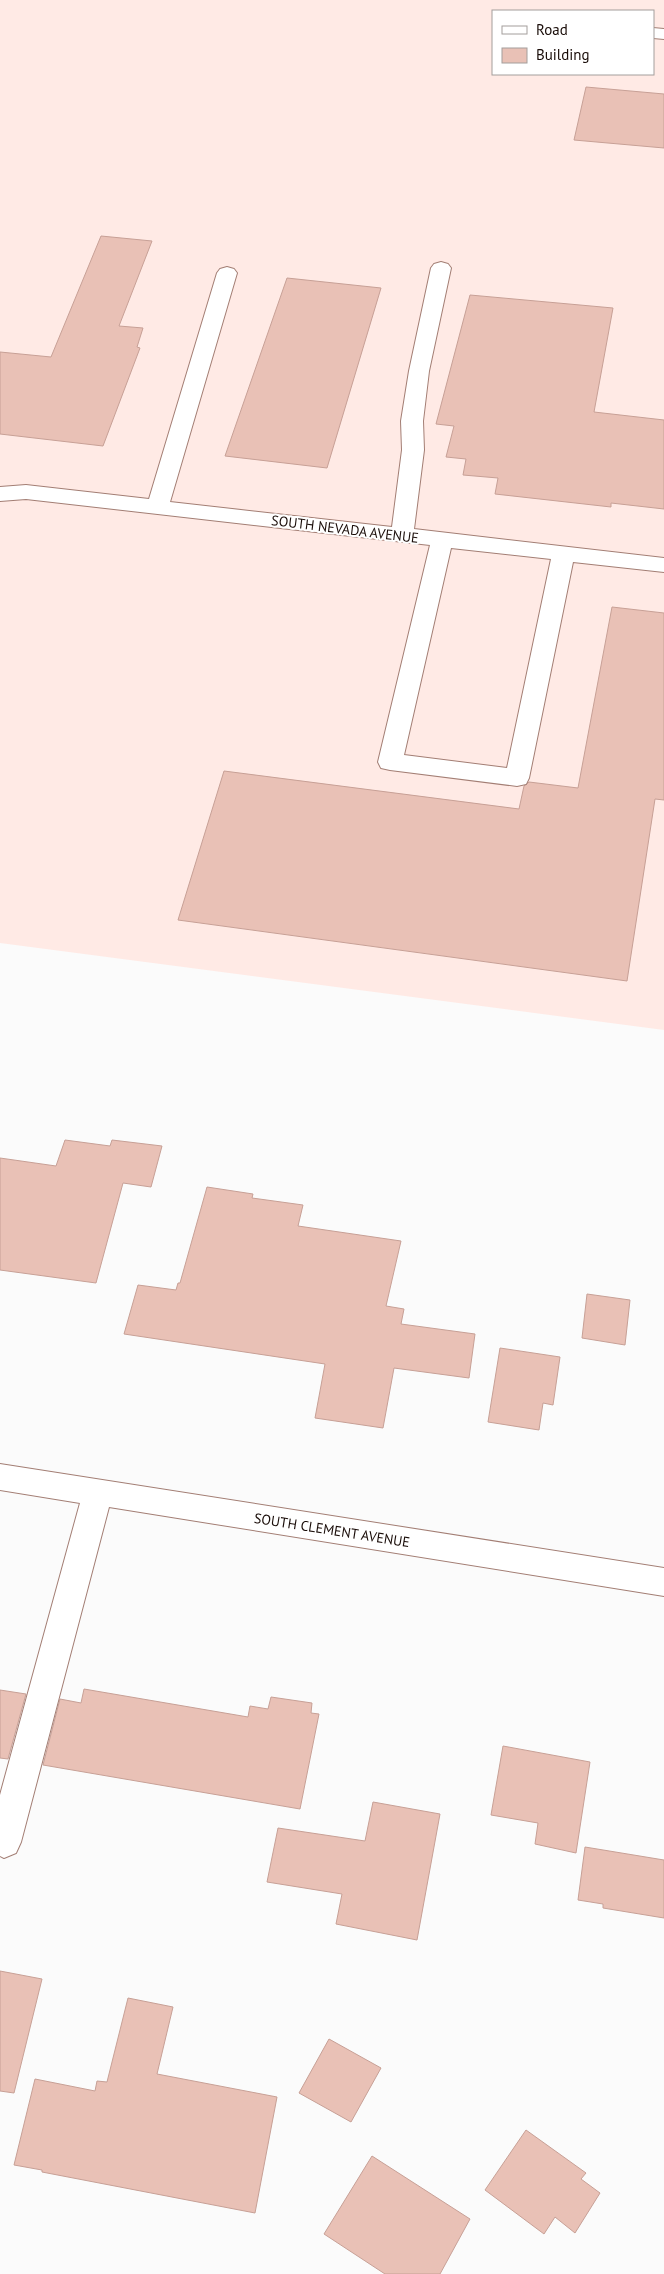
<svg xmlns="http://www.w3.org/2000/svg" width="664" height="2274" font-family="'PT Sans',sans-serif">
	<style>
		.built { fill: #ffeae5; fill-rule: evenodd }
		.building { fill: #e9c1b6; stroke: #c7a096 }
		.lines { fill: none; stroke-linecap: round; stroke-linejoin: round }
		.minor-casing { stroke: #a37e74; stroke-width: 2 }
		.minor { fill: #fff; fill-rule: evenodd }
		.labels { text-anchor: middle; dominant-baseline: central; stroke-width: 4; stroke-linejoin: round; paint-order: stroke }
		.street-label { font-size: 14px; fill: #190c08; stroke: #fff }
	</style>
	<rect width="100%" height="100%" fill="#fbfbfb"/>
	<path class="built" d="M 0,0 L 664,0 L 664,1030 L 0,943 ZM 493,11 L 653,11 L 653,74 L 493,74 Z"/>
	<g class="building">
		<path d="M 586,87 L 664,94 L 664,148 L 574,140 Z"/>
		<path d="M 101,236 L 152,241 L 119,326 L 143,328 L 137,347 L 140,348 L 103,446 L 0,434 L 0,352 L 51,357 Z"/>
		<path d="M 287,278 L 381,288 L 327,468 L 225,456 Z"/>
		<path d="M 470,295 L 613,308 L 594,412 L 664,420 L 664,509 L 611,503 L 611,507 L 495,494 L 498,478 L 463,475 L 466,459 L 446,457 L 454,426 L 436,424 Z"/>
		<path d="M 612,607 L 664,613 L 664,800 L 655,799 L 627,981 L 178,920 L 224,771 L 519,809 L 524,786 L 529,782 L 578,788 Z"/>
		<path d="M 65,1140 L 110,1146 L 112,1140 L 162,1146 L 151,1187 L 123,1183 L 96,1283 L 0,1270 L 0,1158 L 56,1166 Z"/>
		<path d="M 207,1187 L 253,1194 L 252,1198 L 303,1205 L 298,1226 L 401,1241 L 386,1306 L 404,1309 L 401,1324 L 475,1334 L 469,1378 L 394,1368 L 383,1428 L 315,1418 L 325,1364 L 124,1334 L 138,1285 L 176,1290 L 178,1283 L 180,1283 Z"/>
		<path d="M 587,1294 L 630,1300 L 625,1345 L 582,1338 Z"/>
		<path d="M 500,1348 L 560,1357 L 553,1405 L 543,1403 L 539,1430 L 488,1422 Z"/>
		<path d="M 84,1689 L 248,1717 L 250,1706 L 268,1709 L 271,1697 L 312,1703 L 311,1713 L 319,1714 L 300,1809 L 43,1765 L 60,1699 L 81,1703 Z"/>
		<path d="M 0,1690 L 26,1694 L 8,1759 L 0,1758 Z"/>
		<path d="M 503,1746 L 590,1762 L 576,1853 L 535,1844 L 538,1823 L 491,1815 Z"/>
		<path d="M 373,1802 L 440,1814 L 417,1940 L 336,1924 L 342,1894 L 267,1882 L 278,1828 L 365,1841 Z"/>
		<path d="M 585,1847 L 664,1860 L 664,1918 L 603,1908 L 603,1904 L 578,1900 Z"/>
		<path d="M 0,1971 L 42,1979 L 14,2093 L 0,2091 Z"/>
		<path d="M 128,1998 L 173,2007 L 157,2074 L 277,2097 L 255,2213 L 42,2172 L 42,2170 L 14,2165 L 35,2079 L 95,2091 L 97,2081 L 107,2082 Z"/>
		<path d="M 329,2039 L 381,2068 L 351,2122 L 299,2093 Z"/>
		<path d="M 526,2130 L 586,2173 L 581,2179 L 600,2193 L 575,2233 L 555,2217 L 544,2234 L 485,2190 Z"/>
		<path d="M 372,2156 L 470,2219 L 440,2274 L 385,2274 L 324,2234 Z"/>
	</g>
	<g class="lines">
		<g class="minor-casing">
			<g id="minor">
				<path d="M 653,28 L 664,29 L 664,39 L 653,38 Z"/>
				<path d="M 441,262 L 448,264 L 451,268 L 429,371 L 423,421 L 424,450 L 414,529 L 664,558 L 664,572 L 573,562 L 529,778 L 526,784 L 517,786 L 390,770 L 381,768 L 378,762 L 430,545 L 26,499 L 0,501 L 0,487 L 26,485 L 149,499 L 217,273 L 220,269 L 227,267 L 234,269 L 237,273 L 170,502 L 392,527 L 402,450 L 401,421 L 409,371 L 431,268 L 434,264 ZM 451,548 L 551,559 L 507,768 L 404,755 Z"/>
				<path d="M 0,1464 L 664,1568 L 664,1596 L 109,1507 L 21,1842 L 16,1853 L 4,1858 L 0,1856 L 0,1795 L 80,1503 L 0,1490 Z"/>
			</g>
		</g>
		<use href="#minor" class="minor"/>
	</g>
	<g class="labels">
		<g class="street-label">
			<text transform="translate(345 529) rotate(7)">SOUTH NEVADA AVENUE</text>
			<text transform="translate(332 1530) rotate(9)">SOUTH CLEMENT AVENUE</text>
		</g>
	</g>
	<rect x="492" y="10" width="162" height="65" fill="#ffffff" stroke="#a39e9c"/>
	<rect x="502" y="26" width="25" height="8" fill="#ffffff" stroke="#a39e9c"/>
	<text x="536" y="35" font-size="15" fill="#190c08">Road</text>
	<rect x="502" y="48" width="25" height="15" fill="#e9c1b6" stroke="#a39e9c"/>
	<text x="536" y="60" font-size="15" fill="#190c08">Building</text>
</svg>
